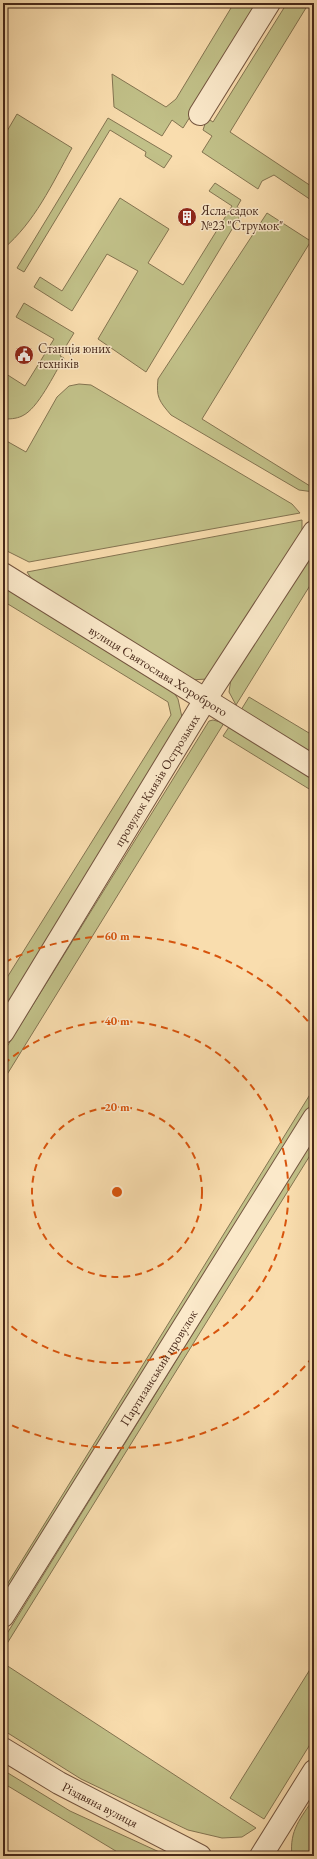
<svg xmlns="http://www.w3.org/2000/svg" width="317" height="1859" font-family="'EB Garamond',serif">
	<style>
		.green { fill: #c1c088; stroke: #847451 }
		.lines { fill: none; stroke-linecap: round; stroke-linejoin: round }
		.street-casing { stroke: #74553f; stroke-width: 24 }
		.street { stroke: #fbe9ca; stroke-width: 22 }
		.ring { fill: none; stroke: #d8540d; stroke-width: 2; stroke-dasharray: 7 5 }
		.labels { text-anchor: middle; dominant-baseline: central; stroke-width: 3; stroke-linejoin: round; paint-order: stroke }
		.poi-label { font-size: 13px; fill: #47281a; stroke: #fbe9ca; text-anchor: start }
		.street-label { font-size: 13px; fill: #47281a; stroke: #fbe9ca }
		.centre { fill: #d8540d; stroke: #fbe9ca; stroke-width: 2 }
		.ring-label { font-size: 12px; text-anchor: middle; font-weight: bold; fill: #d8540d; stroke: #fbe9ca; stroke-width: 3; stroke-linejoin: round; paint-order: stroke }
	</style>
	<rect width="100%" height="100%" fill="#f9ddae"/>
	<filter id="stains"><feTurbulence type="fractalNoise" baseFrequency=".005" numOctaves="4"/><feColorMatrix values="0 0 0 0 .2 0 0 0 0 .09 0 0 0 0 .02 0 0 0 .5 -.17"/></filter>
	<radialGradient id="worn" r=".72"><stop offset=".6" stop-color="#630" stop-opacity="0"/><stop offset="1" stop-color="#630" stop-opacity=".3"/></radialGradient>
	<g class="green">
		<path d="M 234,3 L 262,3 L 183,128 L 172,120 L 162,136 L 114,107 L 112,74 L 166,107 L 176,99 Z"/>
		<path d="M 287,3 L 309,3 L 230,132 L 314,188 L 314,202 L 274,175 L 262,181 L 258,189 L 202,152 L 212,136 L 203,130 L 207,118 L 213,122 Z"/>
		<path d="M 17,114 L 72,148 C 52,184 35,222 3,249 L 3,138 Z"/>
		<path d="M 108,118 L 172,156 L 164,168 L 145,156 L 146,152 L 110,130 L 24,272 L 17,268 Z"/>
		<path d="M 215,183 L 241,200 L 237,207 L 243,211 L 146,372 L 98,339 L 138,271 L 107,254 L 72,311 L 34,287 L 40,277 L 62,291 L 120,198 L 169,229 L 148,263 L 183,285 L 232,206 L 209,191 Z"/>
		<path d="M 267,213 L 309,240 L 314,232 L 314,236 L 202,419 L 310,486 L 314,479 L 314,492 L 299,490 L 171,415 C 159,401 156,397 158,379 Z"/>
		<path d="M 24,303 L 74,333 L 60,356 L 64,358 C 54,374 38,409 22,416 C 16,419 9,419 3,419 L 3,372 L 25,386 L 54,339 L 16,317 Z"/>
		<path d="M 79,384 L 91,385 L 292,504 L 300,513 L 29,562 L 3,549 L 3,439 L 26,452 L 57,397 L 69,386 Z"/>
		<path d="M 302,520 L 302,533 L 208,679 L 189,680 L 37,587 L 27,572 Z"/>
		<path d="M 314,546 L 314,579 L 236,705 L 229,692 L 231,679 Z"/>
		<path d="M 11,587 L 171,688 L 178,699 L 183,722 L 3,1016 L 3,984 L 171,715 L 168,702 L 3,601 L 3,588 Z"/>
		<path d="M 249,697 L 314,736 L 314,756 L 241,710 Z"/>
		<path d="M 213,720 L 224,723 L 3,1081 L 3,1053 L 209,721 Z"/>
		<path d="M 229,727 L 314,779 L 314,792 L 223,736 Z"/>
		<path d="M 314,1088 L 314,1102 L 3,1605 L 3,1591 Z"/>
		<path d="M 314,1138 L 314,1149 L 3,1650 L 3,1640 Z"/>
		<path d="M 3,1663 L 256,1828 L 242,1837 L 222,1838 L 188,1830 L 81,1779 L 3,1730 Z"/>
		<path d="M 314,1663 L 314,1738 L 264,1819 L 230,1798 Z"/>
		<path d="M 3,1770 L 70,1811 L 168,1856 L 124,1856 L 3,1783 Z"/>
		<path d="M 314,1798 L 314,1855 L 292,1856 C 289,1830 301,1818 314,1798 Z"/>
	</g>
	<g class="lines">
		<g class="street-casing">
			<g id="street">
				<path d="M 200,114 L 269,3"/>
				<path id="s1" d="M 3,574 L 314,767"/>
				<path id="s2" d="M 3,1032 L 205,700 L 314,532"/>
				<path id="s3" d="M 3,1616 L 314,1118"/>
				<path id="s4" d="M 3,1749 L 59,1783 L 200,1856"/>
				<path d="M 261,1856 L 314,1771"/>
			</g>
		</g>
		<use href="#street" class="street"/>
	</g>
	<g class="ring">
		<circle cx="117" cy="1192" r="85"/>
		<path d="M4 1064A171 171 0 1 1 4 1320"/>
		<path d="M313 1357A256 256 0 0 1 5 1422M5 962A256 256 0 0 1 313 1027"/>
	</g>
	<defs>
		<g id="building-disc" transform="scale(1)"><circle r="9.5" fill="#8f2418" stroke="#fbe9ca"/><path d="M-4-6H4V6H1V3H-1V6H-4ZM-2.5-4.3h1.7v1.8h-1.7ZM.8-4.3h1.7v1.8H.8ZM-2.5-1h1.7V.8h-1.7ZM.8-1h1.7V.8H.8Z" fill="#fff"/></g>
		<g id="civic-disc" transform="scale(1)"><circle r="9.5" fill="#8f2418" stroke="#fbe9ca"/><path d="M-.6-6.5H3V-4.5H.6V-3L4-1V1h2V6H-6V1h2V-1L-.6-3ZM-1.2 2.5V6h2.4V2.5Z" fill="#fff"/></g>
	</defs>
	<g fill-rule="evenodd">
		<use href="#building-disc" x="187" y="217"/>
		<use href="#civic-disc" x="24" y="355"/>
	</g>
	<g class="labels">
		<g class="poi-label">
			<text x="201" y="210">Ясла-садок<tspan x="201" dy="15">№23 "Струмок"</tspan></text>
			<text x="38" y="348">Станція юних<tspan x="38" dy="15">техніків</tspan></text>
		</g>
		<g class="street-label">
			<text stroke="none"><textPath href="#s1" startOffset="183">вулиця Святослава Хороброго</textPath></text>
			<text stroke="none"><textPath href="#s2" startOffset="295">провулок Князів Острозьких</textPath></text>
			<text stroke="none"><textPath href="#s3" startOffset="293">Партизанський провулок</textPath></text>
			<text stroke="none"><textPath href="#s4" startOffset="112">Різдвяна вулиця</textPath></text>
		</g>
	</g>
	<circle cx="117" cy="1192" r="6" class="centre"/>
	<g class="ring-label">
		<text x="117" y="940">60 m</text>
		<text x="117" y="1025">40 m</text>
		<text x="117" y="1111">20 m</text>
	</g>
	<rect width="317" height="1859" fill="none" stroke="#f9ddae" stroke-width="16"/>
	<rect x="4" y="4" width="309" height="1851" fill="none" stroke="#47281a" stroke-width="2"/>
	<rect x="8" y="8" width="301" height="1843" fill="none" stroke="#47281a"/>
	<rect width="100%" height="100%" filter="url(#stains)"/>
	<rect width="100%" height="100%" fill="url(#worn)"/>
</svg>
